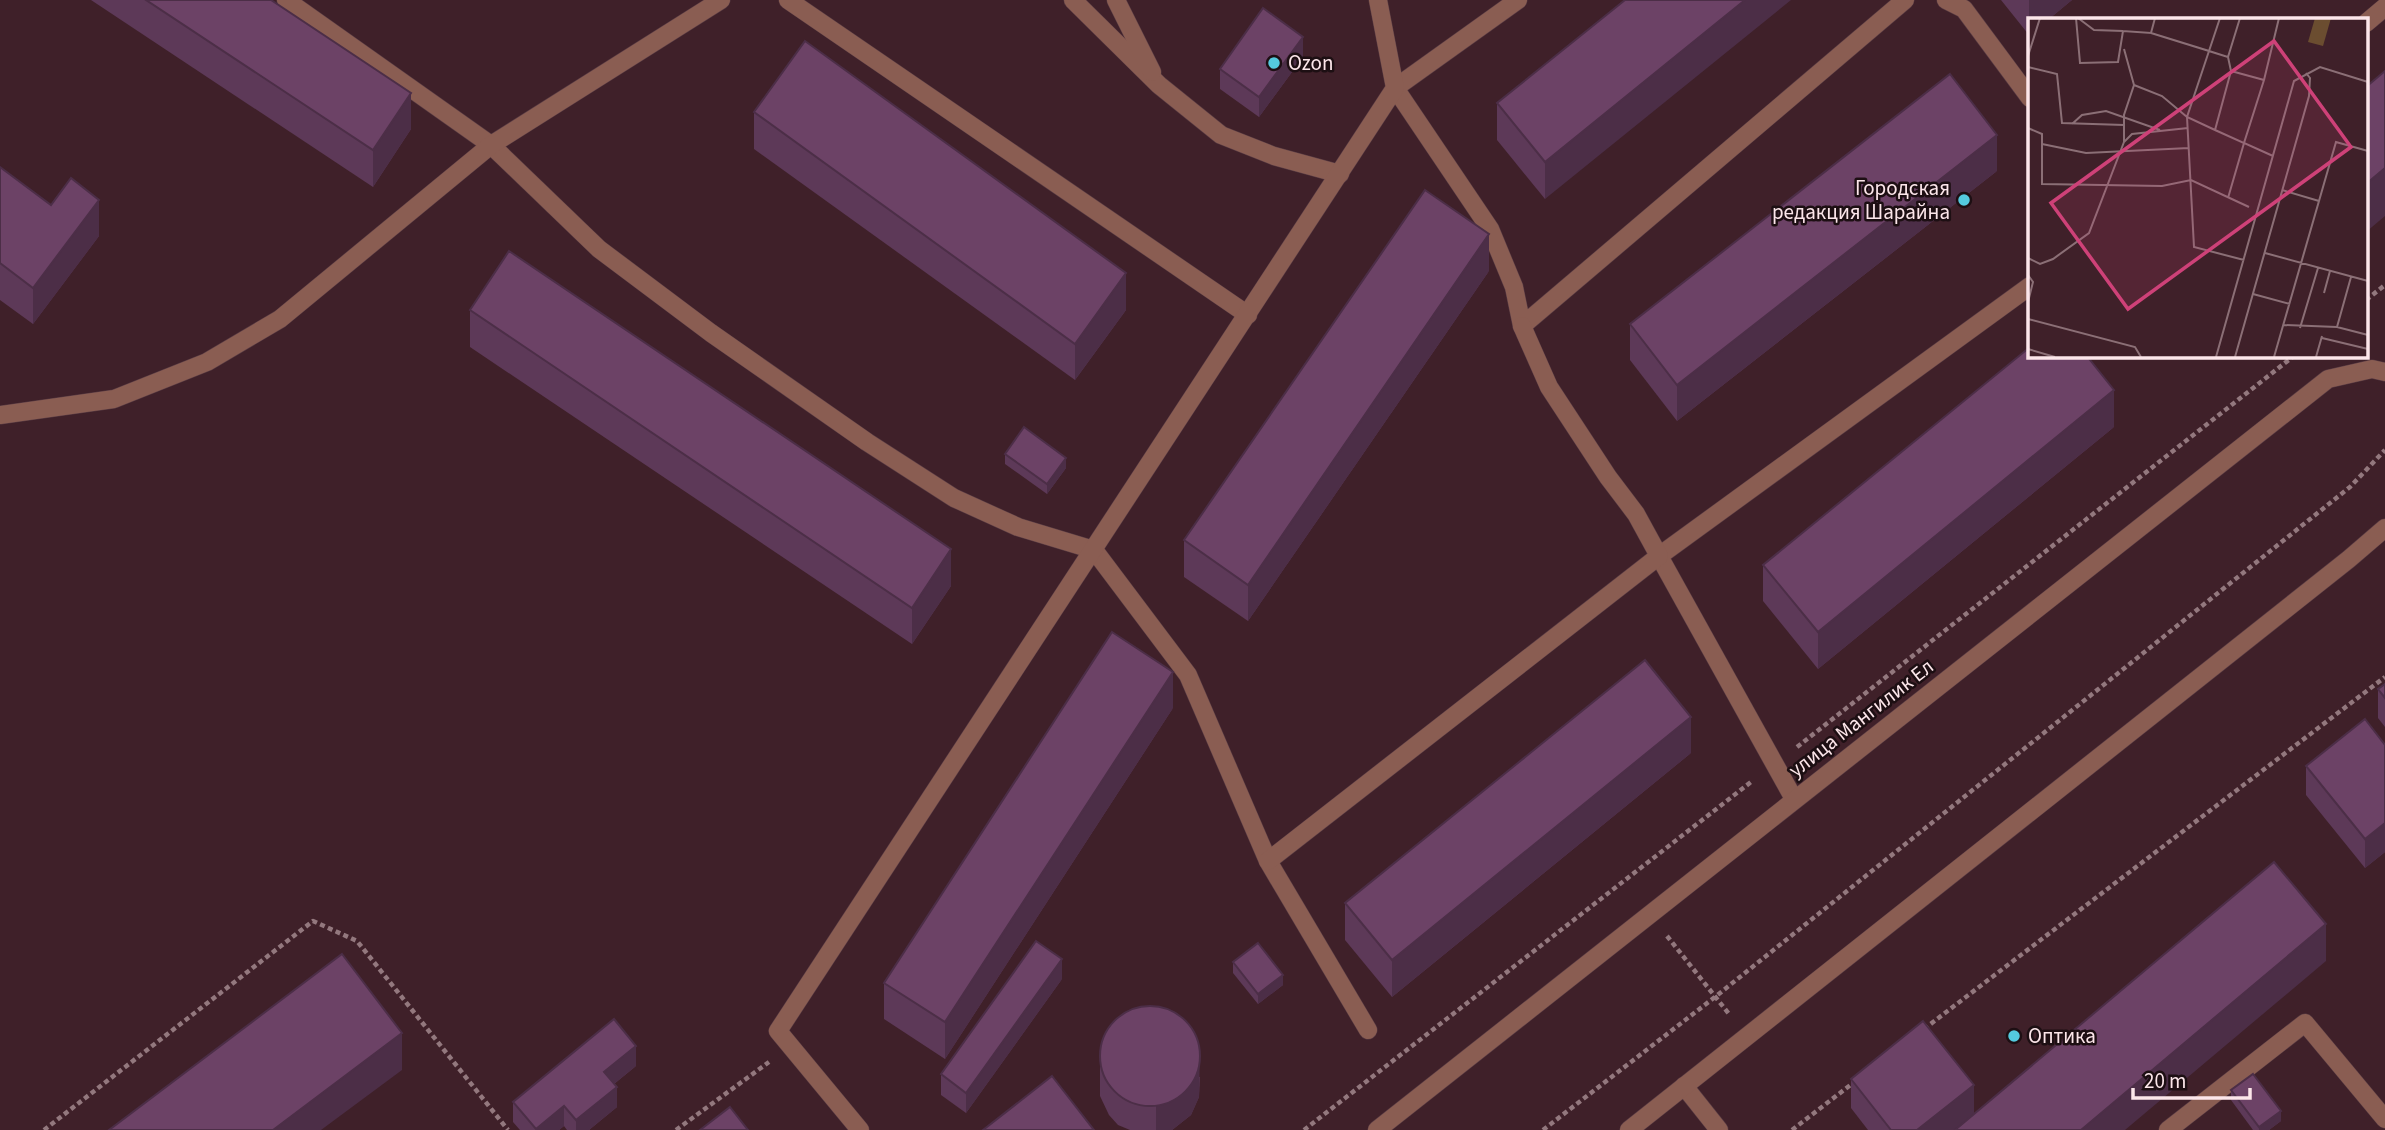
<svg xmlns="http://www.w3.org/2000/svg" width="2385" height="1130" font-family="'Source Sans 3',sans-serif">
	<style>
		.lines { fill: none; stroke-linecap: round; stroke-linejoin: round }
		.minor-casing { stroke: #593c44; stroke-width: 19 }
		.path { stroke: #93787e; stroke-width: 4.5; stroke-dasharray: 5 3.5; stroke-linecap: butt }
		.minor { stroke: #8a5d52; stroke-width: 18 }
		.wall { fill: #5d3958 }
		.shaded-wall { fill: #4c2e47 }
		.building { fill: #6c4266; stroke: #4c2e47; stroke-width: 2 }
		.poi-dot { fill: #54cade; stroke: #1d0f13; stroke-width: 2.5 }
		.labels { text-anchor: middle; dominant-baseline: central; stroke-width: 5; stroke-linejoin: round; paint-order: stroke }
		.poi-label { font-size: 21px; fill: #fce6ea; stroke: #1d0f13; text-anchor: start }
		.street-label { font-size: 21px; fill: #fce6ea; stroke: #1d0f13 }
		.inset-road { fill: none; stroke: #8b6f76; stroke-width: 2 }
		.view { fill: #ce4178; fill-opacity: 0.15; stroke: #ce4178; stroke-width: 3.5 }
		.inset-edge { fill: none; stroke: #fce6ea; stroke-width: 3.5 }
	</style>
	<rect width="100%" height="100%" fill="#3f2029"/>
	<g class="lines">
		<g class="minor-casing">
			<g id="minor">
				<path d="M 286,0 L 491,145 L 599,249 L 711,333 L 867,442 L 954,498 L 1018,527 L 1094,550 L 1188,675 L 1268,861 L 1368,1030"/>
				<path d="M 788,0 L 1248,315"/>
				<path d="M 1073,0 L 1159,85 L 1221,135 L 1274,156 L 1340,174"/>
				<path d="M 1116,0 L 1152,72"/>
				<path d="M 1518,0 L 1395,88 L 1490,229 L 1514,287 L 1522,326 L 1905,0"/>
				<path d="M 1946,0 L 1964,9 L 2030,98"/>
				<path d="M 2366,23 L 2385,7"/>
				<path d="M 0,415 L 114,399 L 207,362 L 280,319 L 491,145 L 721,0"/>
				<path d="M 1794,799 L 1659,556 L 2030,286"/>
				<path d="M 1268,861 L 1659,556 L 1636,514 L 1608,477 L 1549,387 L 1522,326"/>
				<path d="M 1684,1086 L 1719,1130"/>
				<path d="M 860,1130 L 778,1031 L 1395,88 L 1378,0"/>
				<path d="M 1377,1130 L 2328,379 L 2372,369 L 2385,372"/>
				<path d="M 1629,1130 L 2349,559 L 2385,528"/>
				<path d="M 2168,1130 L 2305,1023 L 2385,1119"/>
			</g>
		</g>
		<g class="path">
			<path d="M 2366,300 L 2385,285"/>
			<path d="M 1797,747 L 2295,355"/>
			<path d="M 1667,936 L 1729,1014"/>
			<path d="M 1924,1029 L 2385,677"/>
			<path d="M 44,1130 L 313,921 L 357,941 L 508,1130"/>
			<path d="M 676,1130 L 769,1062"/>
			<path d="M 1304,1130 L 1751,782"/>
			<path d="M 1543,1130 L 1715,997 L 2350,487 L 2385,450"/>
			<path d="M 1792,1130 L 1853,1083"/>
		</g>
		<use href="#minor" class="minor"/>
	</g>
	<g class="wall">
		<path d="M 91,0 L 271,0 L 411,129 L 373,187 Z"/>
		<path d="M 1625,0 L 1545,199 L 1497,140 L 1497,103 Z"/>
		<path d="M 2001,0 L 2072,0 L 2049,19 L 2030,19 L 2029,35 Z"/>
		<path d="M 1303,57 L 1259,117 L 1220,89 L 1220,69 Z"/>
		<path d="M 754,112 L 1126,310 L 1075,380 L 754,149 Z"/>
		<path d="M 0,167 L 51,205 L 99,236 L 33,324 L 0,300 Z"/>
		<path d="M 1997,171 L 1677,421 L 1630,360 L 1630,324 Z"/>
		<path d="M 1489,271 L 1248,621 L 1184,577 L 1184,540 Z"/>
		<path d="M 470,310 L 951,586 L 912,644 L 470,347 Z"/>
		<path d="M 2114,427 L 1818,669 L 1763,601 L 1763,565 Z"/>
		<path d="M 1005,454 L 1066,468 L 1047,494 L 1005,464 Z"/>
		<path d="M 2385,684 L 2385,727 L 2378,718 L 2378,689 Z"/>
		<path d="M 1173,708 L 945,1059 L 884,1019 L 884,983 Z"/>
		<path d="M 2385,745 L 2385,852 L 2365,868 L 2306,795 L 2306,766 Z"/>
		<path d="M 1691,753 L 1392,997 L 1345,940 L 1345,903 Z"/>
		<path d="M 1233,962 L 1283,985 L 1258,1004 L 1233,973 Z"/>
		<path d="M 1062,979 L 966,1113 L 941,1095 L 941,1074 Z"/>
		<path d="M 636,1066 L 614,1084 L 617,1107 L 589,1130 L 567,1130 L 564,1126 L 559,1130 L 520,1130 L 513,1122 L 513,1102 Z"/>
		<path d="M 1100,1067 L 1200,1077 L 1199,1097 L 1191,1115 L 1172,1130 L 1130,1130 L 1118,1125 L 1109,1115 L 1100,1096 Z"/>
		<path d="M 1851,1079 L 1954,1130 L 1868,1130 L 1851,1108 Z"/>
		<path d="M 2231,1090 L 2281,1121 L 2269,1130 L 2253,1130 L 2231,1100 Z"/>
	</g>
	<g class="shaded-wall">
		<path d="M 1745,0 L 1791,0 L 1545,199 L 1545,162 Z"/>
		<path d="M 2029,0 L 2072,0 L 2049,19 L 2030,19 L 2029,35 Z"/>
		<path d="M 1303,37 L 1303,57 L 1259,117 L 1259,97 Z"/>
		<path d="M 411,93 L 411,129 L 373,187 L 373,150 Z"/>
		<path d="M 1997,135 L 1997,171 L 1677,421 L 1677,385 Z"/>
		<path d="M 2385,168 L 2385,216 L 2366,232 L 2366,184 Z"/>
		<path d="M 99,200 L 99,236 L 33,324 L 33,288 Z"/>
		<path d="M 1489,234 L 1489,271 L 1248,621 L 1248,585 Z"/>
		<path d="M 1126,273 L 1126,310 L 1075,380 L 1075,344 Z"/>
		<path d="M 2114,390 L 2114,427 L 1818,669 L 1818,632 Z"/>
		<path d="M 1066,458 L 1066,468 L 1047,494 L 1047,484 Z"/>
		<path d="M 951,549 L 951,586 L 912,644 L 912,608 Z"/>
		<path d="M 1173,672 L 1173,708 L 945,1059 L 945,1022 Z"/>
		<path d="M 1691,717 L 1691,753 L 1392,997 L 1392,960 Z"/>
		<path d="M 2385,823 L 2385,852 L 2365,868 L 2365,839 Z"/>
		<path d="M 2326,924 L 2326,961 L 2125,1130 L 2081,1130 Z"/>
		<path d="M 1062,959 L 1062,979 L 966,1113 L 966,1093 Z"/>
		<path d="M 1283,975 L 1283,985 L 1258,1004 L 1258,994 Z"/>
		<path d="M 402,1033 L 402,1070 L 321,1130 L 273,1130 Z"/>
		<path d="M 636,1046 L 636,1066 L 604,1092 L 604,1072 Z"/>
		<path d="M 1200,1048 L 1199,1097 L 1191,1115 L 1172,1130 L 1156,1130 L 1156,1106 Z"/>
		<path d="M 1974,1085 L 1974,1114 L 1954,1130 L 1917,1130 Z"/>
		<path d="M 617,1087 L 617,1107 L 589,1130 L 576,1130 L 576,1120 Z"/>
		<path d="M 564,1106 L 564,1126 L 559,1130 L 536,1130 Z"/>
		<path d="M 2281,1111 L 2281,1121 L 2269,1130 L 2259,1130 L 2259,1127 Z"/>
	</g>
	<g class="building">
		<path d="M 146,0 L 271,0 L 411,93 L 373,150 Z"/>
		<path d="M 1625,0 L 1745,0 L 1545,162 L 1497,103 Z"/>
		<path d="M 1263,8 L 1303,37 L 1259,97 L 1220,69 Z"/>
		<path d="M 805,41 L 1126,273 L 1075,344 L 754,112 Z"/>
		<path d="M 2385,71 L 2385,168 L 2366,184 L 2366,87 Z"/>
		<path d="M 1950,74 L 1997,135 L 1677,385 L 1630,324 Z"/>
		<path d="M 0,167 L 51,205 L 71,178 L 99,200 L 33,288 L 0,263 Z"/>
		<path d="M 1425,190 L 1489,234 L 1248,585 L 1184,540 Z"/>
		<path d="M 509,251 L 951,549 L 912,608 L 470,310 Z"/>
		<path d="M 2030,347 L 2030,355 L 2086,355 L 2114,390 L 1818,632 L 1763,565 Z"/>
		<path d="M 1024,427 L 1066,458 L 1047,484 L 1005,454 Z"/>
		<path d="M 1112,632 L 1173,672 L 945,1022 L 884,983 Z"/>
		<path d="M 1645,660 L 1691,717 L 1392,960 L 1345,903 Z"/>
		<path d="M 2385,684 L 2385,698 L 2378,689 Z"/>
		<path d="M 2365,719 L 2385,745 L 2385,823 L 2365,839 L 2306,766 Z"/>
		<path d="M 2274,862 L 2326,924 L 2081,1130 L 1955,1130 Z"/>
		<path d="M 1036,941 L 1062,959 L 966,1093 L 941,1074 Z"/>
		<path d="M 1258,943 L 1283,975 L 1258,994 L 1233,962 Z"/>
		<path d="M 342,954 L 402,1033 L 273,1130 L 109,1130 Z"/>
		<circle cx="1150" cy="1056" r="50"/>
		<path d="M 614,1019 L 636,1046 L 604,1072 L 617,1087 L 576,1120 L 564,1106 L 536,1129 L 513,1102 Z"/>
		<path d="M 1923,1021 L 1974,1085 L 1917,1130 L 1891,1130 L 1851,1079 Z"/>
		<path d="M 2253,1074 L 2281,1111 L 2259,1127 L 2231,1090 Z"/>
		<path d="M 1052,1076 L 1094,1130 L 983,1130 Z"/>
		<path d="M 730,1107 L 748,1130 L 700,1130 Z"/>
	</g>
	<g class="poi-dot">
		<circle cx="1274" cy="63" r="7"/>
		<circle cx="1964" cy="200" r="7"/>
		<circle cx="2014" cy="1036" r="7"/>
	</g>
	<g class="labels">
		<g class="poi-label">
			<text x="1288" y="63">Ozon</text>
			<text x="1950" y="188" text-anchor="end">Городская<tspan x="1950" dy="24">редакция Шарайна</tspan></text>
			<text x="2028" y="1036">Оптика</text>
		</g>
		<g class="street-label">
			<text transform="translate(1861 718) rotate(-38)">улица Мангилик Ел</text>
		</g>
	</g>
	<g transform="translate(2028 18)">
		<rect width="340" height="340" fill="#3f2029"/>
		<path d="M 287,0 L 303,0 L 295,28 L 280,24 Z" fill="#6b4d30"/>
		<path class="inset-road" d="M 48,0 L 52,45 L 90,44 L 95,13 L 123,15 L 127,0M 50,0 L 66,12 L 95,13M 192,0 L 181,33 L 200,39 L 203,53M 123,15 L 181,33 L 159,99 L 187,112 L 203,53 L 236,62 L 216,125 L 245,138M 0,38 L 12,0M 200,39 L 212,0M 0,49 L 29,56 L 34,105 L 96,107M 236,62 L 251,0M 106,67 L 134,78 L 159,99 L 166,229 L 216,242M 44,106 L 54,97 L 78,93 L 132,112M 0,110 L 14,116 L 14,166 L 134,168 L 163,162 L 221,189M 187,112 L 216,125 L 200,180M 96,124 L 96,97 L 106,67 L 96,31M 14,126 L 58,135 L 161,130M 254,172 L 291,183M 237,235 L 340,263M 0,240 L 12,246 L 25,241 L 61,215 L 96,124 L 104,116 L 160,110M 0,257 L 5,264 L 0,284M 296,275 L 302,253M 225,276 L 262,286M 0,301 L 107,329 L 113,339M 256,307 L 309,309 L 340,317M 309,309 L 323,259M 272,310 L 290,250M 294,320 L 340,331M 0,331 L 27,339M 188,339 L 266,63 L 292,49 L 340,64M 207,339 L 281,78 L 282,60 L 278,55M 246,339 L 308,124 L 340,133M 288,339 L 294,318"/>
		<path class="view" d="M 246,23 L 323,129 L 100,291 L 23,185 Z"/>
		<rect width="340" height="340" class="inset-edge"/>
	</g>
	<path d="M2133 1088v10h117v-10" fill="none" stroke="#fce6ea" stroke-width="3.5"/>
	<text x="2144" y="1088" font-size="21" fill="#fce6ea" stroke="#1d0f13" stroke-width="5" paint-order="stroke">20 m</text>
</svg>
